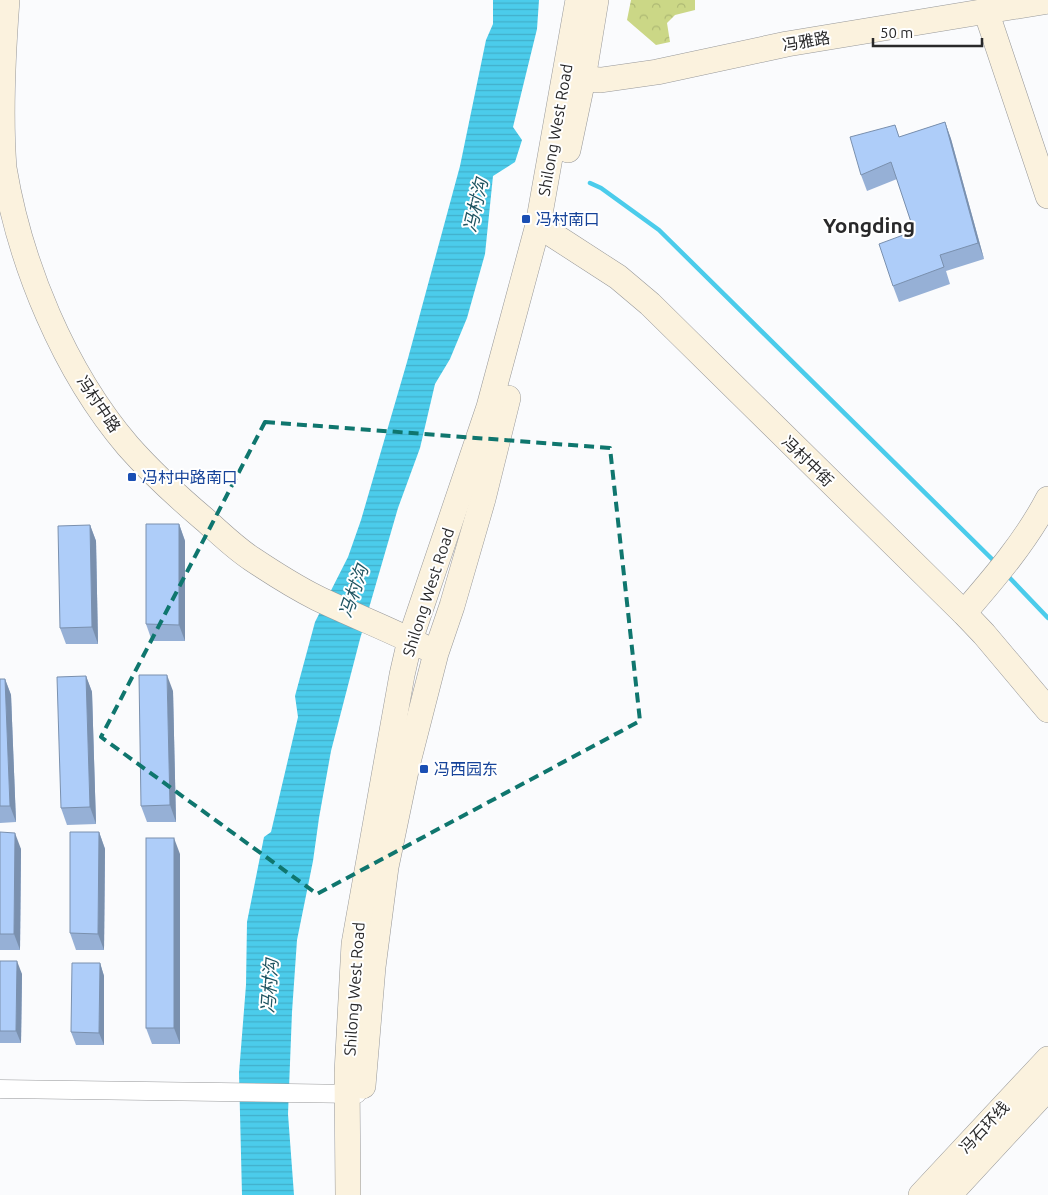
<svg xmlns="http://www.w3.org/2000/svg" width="1048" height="1195" font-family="Ubuntu,'Noto Sans SC',sans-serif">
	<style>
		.park { fill: url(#park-crowns) }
		.water { fill: url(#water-rules) }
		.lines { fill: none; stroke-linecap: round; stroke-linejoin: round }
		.stream { stroke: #4bcceb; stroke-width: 4.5 }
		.street-casing { stroke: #97989a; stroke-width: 19 }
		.secondary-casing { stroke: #97989a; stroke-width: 26 }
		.street { stroke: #fff; stroke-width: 18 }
		.secondary { stroke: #fbf2de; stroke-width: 25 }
		.wall { fill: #96b0d6 }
		.shaded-wall { fill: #7a90ae }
		.building { fill: #aecdf9; stroke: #7a90ae }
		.marked { fill: none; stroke: #0f766e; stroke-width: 4; stroke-dasharray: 10 6; stroke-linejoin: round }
		.transit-dot { fill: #1a4fb4; stroke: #fff; stroke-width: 2 }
		.labels { text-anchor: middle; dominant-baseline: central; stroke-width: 4; stroke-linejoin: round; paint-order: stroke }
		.street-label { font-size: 16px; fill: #29292a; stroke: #fff }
		.transit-label { font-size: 16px; fill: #164399; stroke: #fff; text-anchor: start }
		.water-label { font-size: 18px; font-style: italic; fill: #205562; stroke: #fff }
		.district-label { font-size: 21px; font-weight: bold; fill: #29292a; stroke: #fff }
	</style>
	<defs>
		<pattern id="park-crowns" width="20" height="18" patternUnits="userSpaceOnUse" patternTransform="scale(1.25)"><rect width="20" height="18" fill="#cbd786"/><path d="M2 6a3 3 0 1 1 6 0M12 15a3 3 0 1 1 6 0" fill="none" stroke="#aeb974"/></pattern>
		<pattern id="water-rules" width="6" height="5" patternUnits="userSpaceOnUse" patternTransform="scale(1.25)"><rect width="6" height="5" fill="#4bcceb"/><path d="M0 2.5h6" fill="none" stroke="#42afca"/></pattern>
	</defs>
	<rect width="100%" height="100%" fill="#fafbfd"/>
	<path class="park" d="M 631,0 L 695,0 L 695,10 L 675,15 L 667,23 L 670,42 L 656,45 L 627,20 Z"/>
	<path class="water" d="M 493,0 L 539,0 L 537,29 L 513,127 L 522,140 L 515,162 L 493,176 L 485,254 L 467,318 L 450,359 L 435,384 L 420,448 L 398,508 L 360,639 L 331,751 L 319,818 L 313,861 L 297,940 L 292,1012 L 288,1114 L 294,1195 L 242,1195 L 239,1073 L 246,985 L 247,922 L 264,837 L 271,832 L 298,717 L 295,696 L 315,622 L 348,557 L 361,520 L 407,362 L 460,166 L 486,40 L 493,24 Z"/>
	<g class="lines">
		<g class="stream">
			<path d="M 590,183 L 601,188 L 659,230 L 996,563"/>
			<path d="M 1006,574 L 1048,618"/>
		</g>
		<g class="street-casing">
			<path id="street" d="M 0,1089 L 357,1094"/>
		</g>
		<g class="secondary-casing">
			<g id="secondary">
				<path d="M 7,0 C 3,53 0,115 4,168 C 20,264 64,371 128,446 C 151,472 177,496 204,519 C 219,532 235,548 252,559 C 273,573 295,587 317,598 C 352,615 389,629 424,647"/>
				<path d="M 986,11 L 1048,196"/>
				<path d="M 568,74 L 583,79 L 601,80 L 657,72 L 787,44 L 1048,1"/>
				<path d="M 568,150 L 583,79 L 596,0"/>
				<path d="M 550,233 L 618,277 L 650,304 L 964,613 L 984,634 L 1048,710"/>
				<path d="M 964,613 C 995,577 1026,541 1048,499"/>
				<path d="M 363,1086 L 373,967 L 386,867 L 407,766 L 436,653 L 452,606 L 483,499 L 508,398"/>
				<path d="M 348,1195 L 347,1073 L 354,944 L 402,675 L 410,640 L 489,407 L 538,225 L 578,0"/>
				<path d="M 921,1195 L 1048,1059"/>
				<path d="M 949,1195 L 1048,1088"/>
			</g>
		</g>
		<use href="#street" class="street"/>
		<use href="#secondary" class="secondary"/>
	</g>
	<g class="wall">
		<path d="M 945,122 L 951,139 L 984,259 L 946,271 L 950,284 L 899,302 L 893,286 L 914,231 L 897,179 L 867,191 L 861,175 L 895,125 L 899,137 Z"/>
		<path d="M 179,524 L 185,541 L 185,641 L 152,641 L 146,624 Z"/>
		<path d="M 90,525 L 96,541 L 98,644 L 66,644 L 60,628 Z"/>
		<path d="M 86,676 L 92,692 L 96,824 L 67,825 L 61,808 Z"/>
		<path d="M 0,679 L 5,679 L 11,695 L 16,822 L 0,823 Z"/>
		<path d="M 173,691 L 176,822 L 147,822 L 141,806 Z"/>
		<path d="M 0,832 L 21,849 L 20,950 L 0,950 Z"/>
		<path d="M 99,832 L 105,849 L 104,950 L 76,950 L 70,933 Z"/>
		<path d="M 180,854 L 180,1044 L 152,1044 L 146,1028 Z"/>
		<path d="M 0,961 L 22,974 L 21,1043 L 0,1043 Z"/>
		<path d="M 100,963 L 104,976 L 104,1045 L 76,1045 L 71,1032 Z"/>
	</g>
	<g class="shaded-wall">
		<path d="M 945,122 L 951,139 L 984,259 L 978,243 Z"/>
		<path d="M 179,524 L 185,541 L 185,641 L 179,625 Z"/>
		<path d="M 90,525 L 96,541 L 98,644 L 92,627 Z"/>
		<path d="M 167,675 L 173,691 L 176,822 L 170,805 Z"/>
		<path d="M 86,676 L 92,692 L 96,824 L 90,807 Z"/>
		<path d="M 5,679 L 11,695 L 16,822 L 10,806 Z"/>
		<path d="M 99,832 L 105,849 L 104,950 L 98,934 Z"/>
		<path d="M 15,833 L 21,849 L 20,950 L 14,934 Z"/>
		<path d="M 174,838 L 180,854 L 180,1044 L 174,1028 Z"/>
		<path d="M 17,961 L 22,974 L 21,1043 L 16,1031 Z"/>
		<path d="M 100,963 L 104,976 L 104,1045 L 99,1033 Z"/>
	</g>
	<g class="building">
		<path d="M 945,122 L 978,243 L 940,255 L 944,267 L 893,286 L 879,244 L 914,231 L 891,162 L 861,175 L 850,137 L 895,125 L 899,137 Z"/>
		<path d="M 146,524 L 179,524 L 179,625 L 146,624 Z"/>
		<path d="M 90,525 L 92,627 L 60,628 L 58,526 Z"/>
		<path d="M 139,675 L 167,675 L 170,805 L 141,806 Z"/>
		<path d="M 86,676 L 90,807 L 61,808 L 57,677 Z"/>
		<path d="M 0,679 L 5,679 L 10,806 L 0,806 Z"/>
		<path d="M 0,832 L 15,833 L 14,934 L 0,934 Z"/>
		<path d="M 70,832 L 99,832 L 98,934 L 70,933 Z"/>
		<rect x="146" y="838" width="28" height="190"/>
		<path d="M 0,961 L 17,961 L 16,1031 L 0,1031 Z"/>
		<path d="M 72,963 L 100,963 L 99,1033 L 71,1032 Z"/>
	</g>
	<path class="marked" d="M 265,422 L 610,448 L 640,721 L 317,894 L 101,737 Z"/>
	<g class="transit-dot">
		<rect x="521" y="214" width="10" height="10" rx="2.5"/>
		<rect x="127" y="472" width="10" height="10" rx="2.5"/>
		<rect x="419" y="764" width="10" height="10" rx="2.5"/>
	</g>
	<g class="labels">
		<g class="street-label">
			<text transform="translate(806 41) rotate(-10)">冯雅路</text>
			<text transform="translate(555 130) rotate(-80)">Shilong West Road</text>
			<text transform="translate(99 404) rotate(56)">冯村中路</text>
			<text transform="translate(808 461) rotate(44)">冯村中街</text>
			<text transform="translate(428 592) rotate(-72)">Shilong West Road</text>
			<text transform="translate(354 989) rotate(-86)">Shilong West Road</text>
			<text transform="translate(984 1127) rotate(-47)">冯石环线</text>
		</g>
		<g class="transit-label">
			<text x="536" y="219">冯村南口</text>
			<text x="142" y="477">冯村中路南口</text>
			<text x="434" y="769">冯西园东</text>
		</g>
		<g class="water-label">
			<text transform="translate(475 205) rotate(-77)">冯村沟</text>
			<text transform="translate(353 591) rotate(-71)">冯村沟</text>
			<text transform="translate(269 986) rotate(-86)">冯村沟</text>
		</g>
		<g class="district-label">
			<text x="869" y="225">Yongding</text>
		</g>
	</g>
	<path d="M873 38v8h109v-8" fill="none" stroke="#29292a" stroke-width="2.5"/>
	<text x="880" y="38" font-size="15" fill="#29292a" stroke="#ffffff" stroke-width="4" paint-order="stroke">50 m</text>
</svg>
